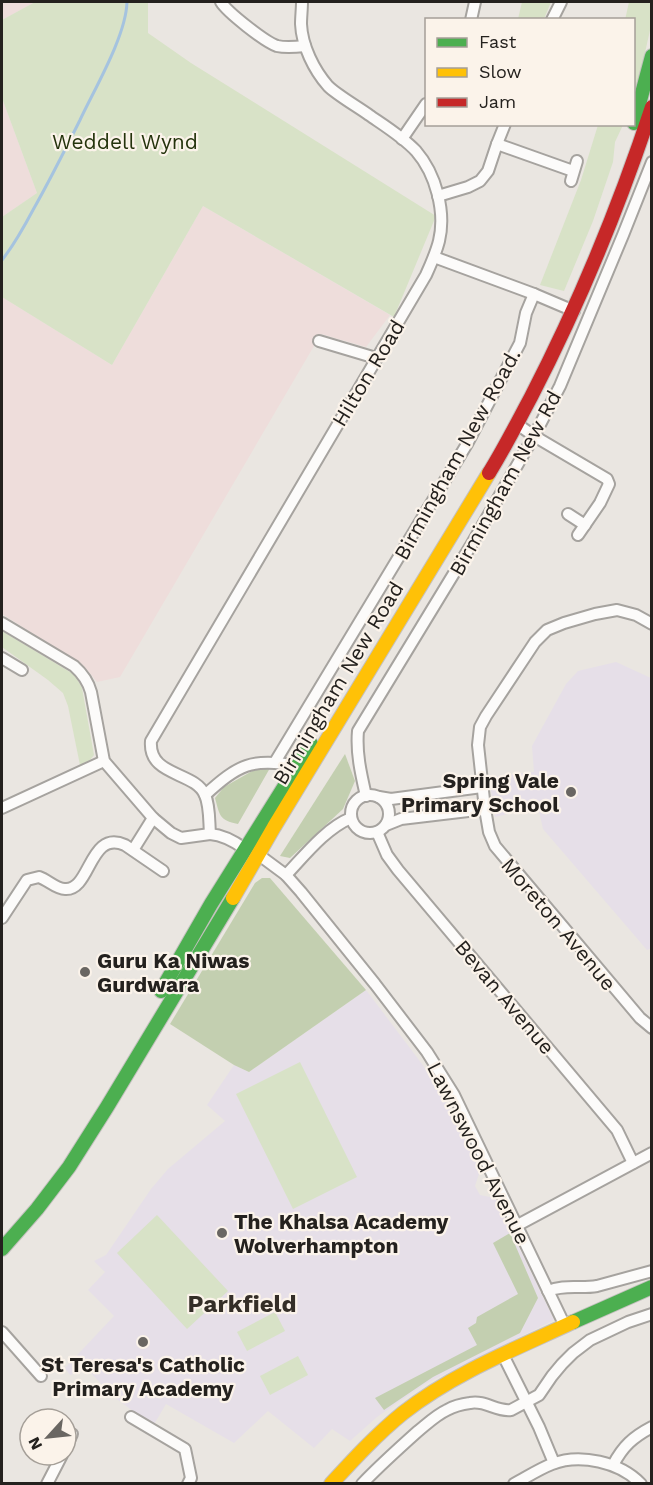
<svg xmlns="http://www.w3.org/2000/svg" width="653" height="1485" font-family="'Work Sans',sans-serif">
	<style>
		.industrial { fill: #eedddb }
		.education { fill: #e6dfe8 }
		.green { fill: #d8e2c7 }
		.forest { fill: #c3cfb0 }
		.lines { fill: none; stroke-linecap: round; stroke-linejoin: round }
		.stream { stroke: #a5c3df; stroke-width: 3 }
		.street-casing { stroke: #a6a39f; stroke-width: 14 }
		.fast-casing { stroke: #c4c1bf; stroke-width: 16 }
		.slow-casing { stroke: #c4c1bf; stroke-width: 16 }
		.jam-casing { stroke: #c4c1bf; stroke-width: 16 }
		.street { stroke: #fcfbfa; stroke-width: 10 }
		.fast { stroke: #4caf50; stroke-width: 14 }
		.slow { stroke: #ffc107; stroke-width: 14 }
		.jam { stroke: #c62828; stroke-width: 14 }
		.poi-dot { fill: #696662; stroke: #fbf3ea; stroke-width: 2 }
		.labels { text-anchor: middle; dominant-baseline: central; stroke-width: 4.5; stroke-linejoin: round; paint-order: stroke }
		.park-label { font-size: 21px; fill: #24330c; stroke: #fbf3ea }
		.street-label { font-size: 21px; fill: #24211e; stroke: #fbf3ea }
		.poi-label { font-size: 21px; font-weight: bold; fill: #24211e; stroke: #fbf3ea; text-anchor: start }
		.quarter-label { font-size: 24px; font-weight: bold; fill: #342e27; stroke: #fbf3ea }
	</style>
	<rect width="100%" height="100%" fill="#eae6e1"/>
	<g class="industrial">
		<path d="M 2,2 L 35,2 L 2,20 Z"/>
		<path d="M 2,98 L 37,193 L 2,217 Z"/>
		<path d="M 203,206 L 390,315 L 366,347 L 321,334 L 120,677 L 97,682 L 84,666 L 2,614 L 2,297 L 112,365 Z"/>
	</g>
	<g class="education">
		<path d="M 616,662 L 651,678 L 652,948 L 647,950 L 543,829 L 538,807 L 495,817 L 489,777 L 534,772 L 532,746 L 566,684 L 578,671 Z"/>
		<path d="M 366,990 L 422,1064 L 440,1092 L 462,1133 L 480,1171 L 475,1186 L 480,1195 L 495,1198 L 554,1320 L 425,1384 L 377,1417 L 350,1441 L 332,1429 L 314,1448 L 268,1411 L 234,1443 L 166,1404 L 153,1426 L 114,1397 L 87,1369 L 70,1375 L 65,1368 L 114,1316 L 88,1290 L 105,1272 L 94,1261 L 106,1255 L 151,1189 L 168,1169 L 225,1121 L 207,1105 L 234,1065 L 249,1072 Z"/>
	</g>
	<g class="green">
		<path d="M 35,2 L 148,2 L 148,33 L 191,63 L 436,216 L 394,317 L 203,206 L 112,365 L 2,297 L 2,217 L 37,193 L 2,98 L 2,20 Z"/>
		<path d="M 522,2 L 551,2 L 544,19 L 518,19 Z"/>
		<path d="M 629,2 L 651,2 L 651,26 L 634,101 L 634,20 L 625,20 Z"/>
		<path d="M 598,125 L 623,125 L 615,142 L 613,162 L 593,221 L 564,291 L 540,285 L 581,180 Z"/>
		<path d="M 2,631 L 75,675 L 82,688 L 94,755 L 90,760 L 80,765 L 68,706 L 63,693 L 48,680 L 2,647 Z"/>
		<path d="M 300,1062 L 357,1177 L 293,1209 L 236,1094 Z"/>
		<path d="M 157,1215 L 228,1291 L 187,1329 L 117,1253 Z"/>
		<path d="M 275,1312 L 285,1331 L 247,1351 L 237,1332 Z"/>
		<path d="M 298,1356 L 308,1375 L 270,1395 L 260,1376 Z"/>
	</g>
	<g class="forest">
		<path d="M 345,754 L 355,781 L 343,809 L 290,858 L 280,856 Z"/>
		<path d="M 270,768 L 238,824 C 219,820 220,816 215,798 L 224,787 L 254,770 Z"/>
		<path d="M 262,878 L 270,878 L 366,990 L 249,1072 L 234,1065 L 170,1024 L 255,883 Z"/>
		<path d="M 510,1233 L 538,1298 L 520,1333 L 433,1377 L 384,1410 L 375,1398 L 477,1345 L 468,1328 L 476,1323 L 477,1317 L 518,1294 L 493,1243 Z"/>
	</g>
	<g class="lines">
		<path class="stream" d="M 2,260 C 14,245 24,227 33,210 C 50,180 65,150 80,120 C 95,88 126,36 127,2"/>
		<g class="street-casing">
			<g id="street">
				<path d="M 221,2 C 227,12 265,42 277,46 C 286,48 296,47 305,46"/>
				<path d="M 471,20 L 475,2"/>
				<path d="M 552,20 L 561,2"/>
				<path d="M 402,139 L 426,104"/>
				<path d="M 497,144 L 573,171"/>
				<path d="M 571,181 L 577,161"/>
				<path d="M 438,196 L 468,187 L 480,181 L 488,171 L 497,144 L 505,124"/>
				<path d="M 434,257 L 534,294 L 574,311"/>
				<path d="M 319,341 L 376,358"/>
				<path d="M 517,424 L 534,436 L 607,479 L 609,484 L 600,503 L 578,535"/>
				<path d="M 568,514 L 585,525"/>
				<path d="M 2,623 L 74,666 C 83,674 88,681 91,692 L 104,761 L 153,818 L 171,833 L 181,838 L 210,834"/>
				<path d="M 652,624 L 636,615 L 617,610 L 595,614 L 564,623 L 547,630 L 535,642 L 486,716 L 480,727 L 478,745 L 485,809 L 489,832 L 495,846 L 640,1018 L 652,1028"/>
				<path d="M 2,658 L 22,670"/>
				<path d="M 275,762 L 467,444 L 520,343 L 526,313 L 534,294"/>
				<path d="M 205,795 C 238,765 252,757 297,766"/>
				<circle cx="370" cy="814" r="19"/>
				<path d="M 366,796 C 361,774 356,753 358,731 L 470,547 L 534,436 L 560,386 L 623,235 L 652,162"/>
				<path d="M 379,797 L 391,799 L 482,787"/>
				<path d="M 2,808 L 104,761"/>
				<path d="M 386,825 L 401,819 L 485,809"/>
				<path d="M 377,832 L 387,855 L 398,870 L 617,1130 L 633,1163"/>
				<path d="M 245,849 C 234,841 223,835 210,834 C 209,822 210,806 205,795 C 195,771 148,777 151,741 L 426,275 C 431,264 436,253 439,241 C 446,212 436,174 416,151 C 403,137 385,126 369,115 C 358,107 337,95 328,86 C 314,70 302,46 301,24 C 301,17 302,9 302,2"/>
				<path d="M 133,850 L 153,818"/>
				<path d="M 259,855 L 286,875 L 301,892 L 375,984 L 427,1052 L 454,1095 L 565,1326"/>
				<path d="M 286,875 C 304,856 326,828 351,818"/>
				<path d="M 2,918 L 27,880 L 39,877 C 48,880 56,889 65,889 C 91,891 89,829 125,845 L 163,871"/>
				<path d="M 516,1226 L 652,1153"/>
				<path d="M 548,1291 C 564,1284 580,1289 597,1286 L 652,1271"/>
				<path d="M 2,1332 L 41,1376"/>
				<path d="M 503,1355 L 539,1427 L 554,1463"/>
				<path d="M 131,1417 L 185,1449 L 191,1478 L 188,1484"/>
				<path d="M 66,1447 L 72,1434"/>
				<path d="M 613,1465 C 623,1446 633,1437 652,1427"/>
				<path d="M 47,1484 L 62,1455"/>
				<path d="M 362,1484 C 379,1466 398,1449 417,1432 C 427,1424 436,1415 447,1410 C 454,1406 462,1404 470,1403 C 486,1400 496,1412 511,1410 L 539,1395 L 552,1376 L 562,1364 L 573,1353 L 590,1340 L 628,1322 L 652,1314"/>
				<path d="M 514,1484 C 527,1477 539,1469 552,1464 C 580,1453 620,1462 641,1484"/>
			</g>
		</g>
		<g class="fast-casing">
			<g id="fast">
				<path d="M 634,123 L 652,56"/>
				<path d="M 161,991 L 211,904 L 311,744"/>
				<path d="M 2,1249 L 37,1209 L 69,1167 L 107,1107 L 233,898"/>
				<path d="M 573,1322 L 652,1287"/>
			</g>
		</g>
		<g class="slow-casing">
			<g id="slow">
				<path d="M 233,898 L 274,827 L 489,473"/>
				<path d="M 331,1484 C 354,1459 377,1434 403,1413 C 454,1373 515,1349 573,1322"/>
			</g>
		</g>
		<g class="jam-casing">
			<path id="jam" d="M 489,473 C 504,449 517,423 531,397 C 579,304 619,207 652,107"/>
		</g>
		<use href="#street" class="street"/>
		<use href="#fast" class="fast"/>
		<use href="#slow" class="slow"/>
		<use href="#jam" class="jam"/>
	</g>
	<g class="poi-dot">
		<circle cx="571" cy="792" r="6"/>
		<circle cx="85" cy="972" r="6"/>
		<circle cx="222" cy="1233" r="6"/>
		<circle cx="143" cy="1342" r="6"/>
	</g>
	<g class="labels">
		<g class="park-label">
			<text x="125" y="141">Weddell Wynd</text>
		</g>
		<g class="street-label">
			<text transform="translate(368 373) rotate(-59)">Hilton Road</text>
			<text transform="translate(457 454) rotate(-61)">Birmingham New Road.</text>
			<text transform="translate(505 483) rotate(-61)">Birmingham New Rd</text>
			<text transform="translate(338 683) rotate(-59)">Birmingham New Road</text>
			<text transform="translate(559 924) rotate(50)">Moreton Avenue</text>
			<text transform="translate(505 997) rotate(50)">Bevan Avenue</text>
			<text transform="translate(479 1153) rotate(63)">Lawnswood Avenue</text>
		</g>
		<g class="poi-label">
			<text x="559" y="780" text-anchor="end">Spring Vale<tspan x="559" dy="24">Primary School</tspan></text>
			<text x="97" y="960">Guru Ka Niwas<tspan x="97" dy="24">Gurdwara</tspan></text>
			<text x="234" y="1221">The Khalsa Academy<tspan x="234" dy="24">Wolverhampton</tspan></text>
			<text x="143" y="1364" text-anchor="middle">St Teresa's Catholic<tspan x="143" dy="24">Primary Academy</tspan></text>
		</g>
		<g class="quarter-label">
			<text x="242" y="1304">Parkfield</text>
		</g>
	</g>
	<rect width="653" height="1485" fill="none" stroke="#24211e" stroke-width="6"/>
	<rect x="425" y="18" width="210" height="108" fill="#fbf3ea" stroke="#a59f98" stroke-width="1.5"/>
	<rect x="437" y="38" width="30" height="9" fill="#4caf50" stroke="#a59f98" stroke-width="1.5"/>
	<text x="479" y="48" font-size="18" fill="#24211e">Fast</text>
	<rect x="437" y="68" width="30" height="9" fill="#ffc107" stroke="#a59f98" stroke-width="1.5"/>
	<text x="479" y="78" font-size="18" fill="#24211e">Slow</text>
	<rect x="437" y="98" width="30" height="9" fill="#c62828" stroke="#a59f98" stroke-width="1.5"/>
	<text x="479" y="108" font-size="18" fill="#24211e">Jam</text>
	<g transform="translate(48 1437) rotate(243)"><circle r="28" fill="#fbf3ea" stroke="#a59f98" stroke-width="1.5"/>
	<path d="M0-4.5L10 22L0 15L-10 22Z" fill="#696662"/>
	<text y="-9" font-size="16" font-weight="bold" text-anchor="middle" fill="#24211e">N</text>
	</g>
</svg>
